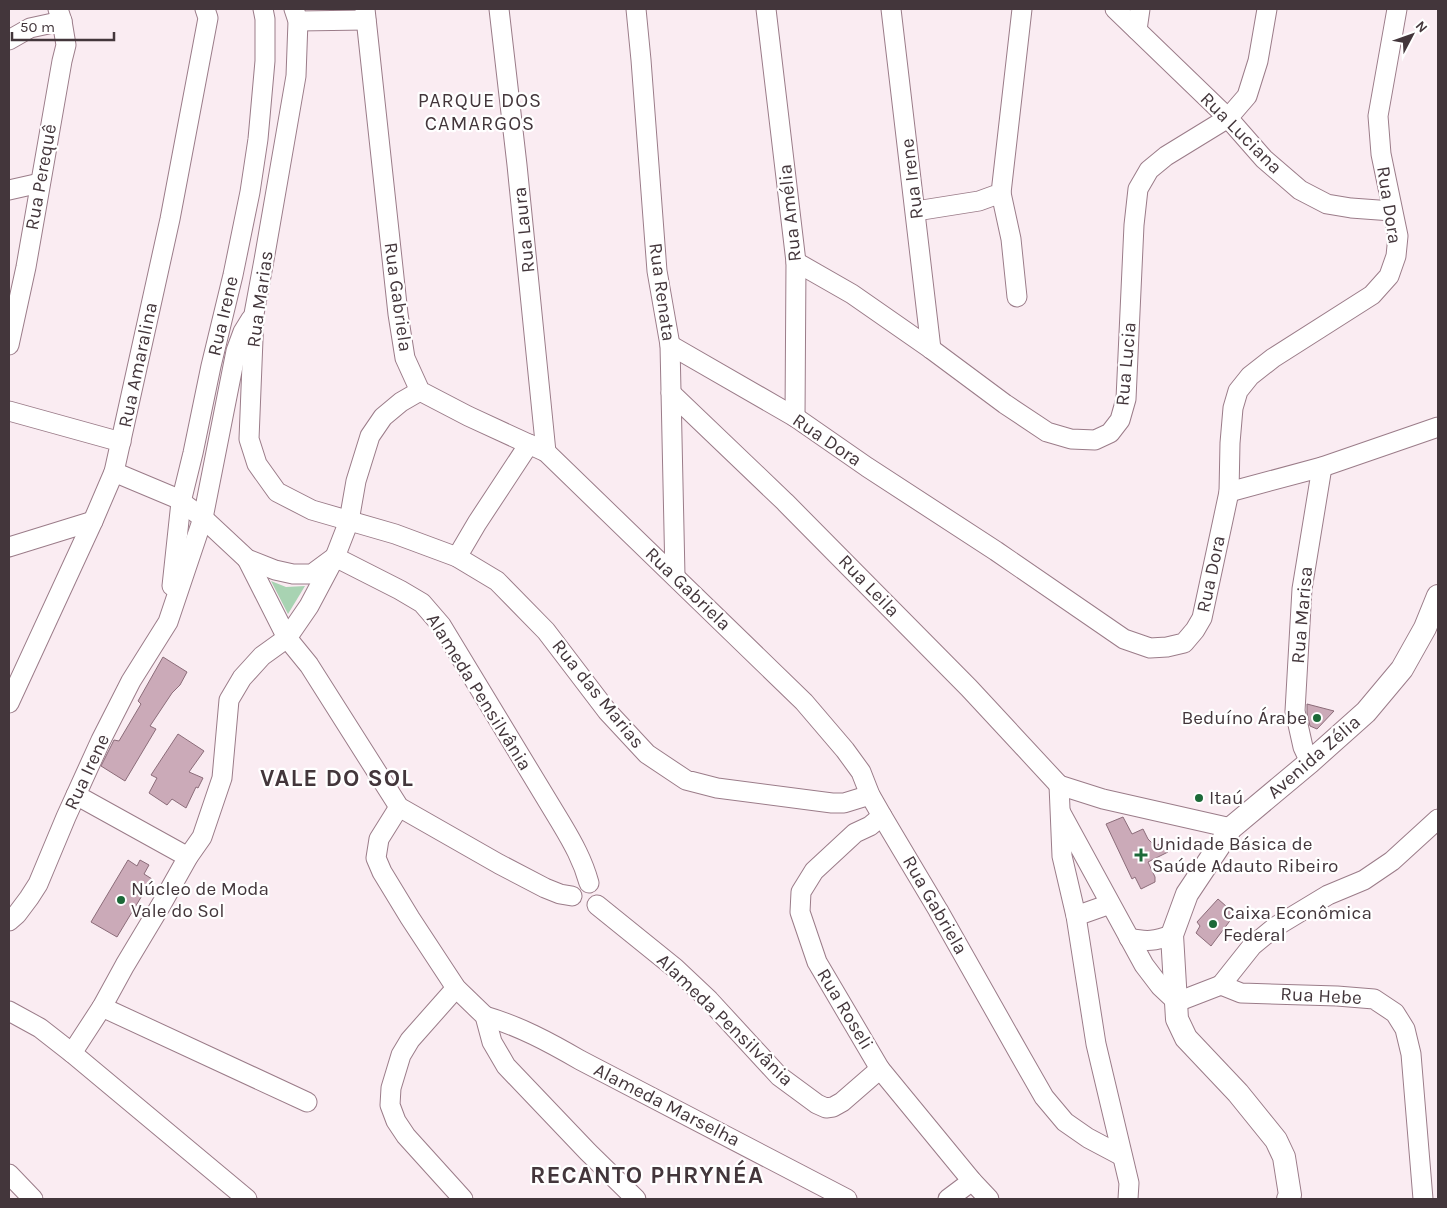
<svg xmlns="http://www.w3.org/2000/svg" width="1447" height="1208" font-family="Karla,sans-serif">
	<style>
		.green { fill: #a8d3b2 }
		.building { fill: #cbaab8; stroke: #8b6c79 }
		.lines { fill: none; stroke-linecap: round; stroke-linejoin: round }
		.minor-casing { stroke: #9b7c89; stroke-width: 21 }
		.major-casing { stroke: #9b7c89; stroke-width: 24 }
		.minor { stroke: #fff; stroke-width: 19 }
		.major { stroke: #fff; stroke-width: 22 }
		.poi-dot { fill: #1c6938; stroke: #fff; stroke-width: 2 }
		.labels { text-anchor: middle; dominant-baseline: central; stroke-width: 4.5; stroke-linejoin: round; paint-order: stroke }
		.street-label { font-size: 19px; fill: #43363b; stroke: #fff }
		.poi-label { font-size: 19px; fill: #43363b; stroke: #fff; text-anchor: start }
		.neighbourhood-label { font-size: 20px; letter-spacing: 1px; fill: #43363b; stroke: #fff }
		.district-label { font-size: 24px; font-weight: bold; letter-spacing: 1px; fill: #43363b; stroke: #fff }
	</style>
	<rect width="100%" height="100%" fill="#faecf2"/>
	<path class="green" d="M 271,581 L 286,587 L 305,586 L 288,614 Z"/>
	<g class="building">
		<path d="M 163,657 L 187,672 L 180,685 L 172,693 L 150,726 L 156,729 L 125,781 L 101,766 L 114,740 L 119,741 L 141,704 L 138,701 Z"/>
		<path d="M 1307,704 L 1334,711 L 1317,729 L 1310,726 L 1307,713 Z"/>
		<path d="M 178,734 L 204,751 L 189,772 L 203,778 L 198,788 L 196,787 L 186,808 L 172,799 L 167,805 L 149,793 L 157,778 L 151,775 Z"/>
		<path d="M 1123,817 L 1132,834 L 1143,829 L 1148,839 L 1155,846 L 1164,842 L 1168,852 L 1148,862 L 1155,877 L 1155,882 L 1141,889 L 1135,877 L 1132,879 L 1106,824 Z"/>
		<path d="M 128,860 L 137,866 L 140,860 L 149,865 L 144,874 L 152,879 L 117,937 L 91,922 Z"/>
		<path d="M 1218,899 L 1235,914 L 1211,946 L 1196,933 L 1200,926 L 1197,922 Z"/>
	</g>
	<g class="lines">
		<g class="minor-casing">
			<g id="minor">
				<path d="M 294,9 L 298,21 L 296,76 L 264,260 L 254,314 L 249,439 L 257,464 L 277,492 L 312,510 L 395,534 L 457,557 L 497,581 L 546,631 L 607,711 L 647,754 L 686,780 L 717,788 L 832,803 L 844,803 L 870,795"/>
				<path d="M 365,9 L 398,314 L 405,358 L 420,391 L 468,416 L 546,452 L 804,702 L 845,750 L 861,772 L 870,795 L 882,816 L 938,910 L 1020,1055 L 1044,1097 L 1065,1122 L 1088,1138 L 1122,1156"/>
				<path d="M 499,9 L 517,165 L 546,452"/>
				<path d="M 636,9 L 641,60 L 657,271 L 670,345 L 675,576"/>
				<path d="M 766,9 L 796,262 L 795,417"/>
				<path d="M 891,9 L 931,349"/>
				<path d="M 1115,9 L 1228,118 L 1264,159 L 1300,190 L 1327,204 L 1351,208 L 1392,211"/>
				<path d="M 298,21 L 366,20"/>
				<path d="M 1137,30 L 1140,9"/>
				<path d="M 9,40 L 30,28 L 62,21"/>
				<path d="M 9,190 L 40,183"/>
				<path d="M 1001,193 L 1011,239 L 1017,297"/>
				<path d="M 916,211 L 979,201 L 1001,193 L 1022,9"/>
				<path d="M 796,262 L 852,294 L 931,349 L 1005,404 L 1047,432 L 1071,439 L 1095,440 L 1110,433 L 1120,420 L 1126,399 L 1134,225 L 1138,189 L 1149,170 L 1166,156 L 1228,118 L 1247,96 L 1258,61 L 1267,9"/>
				<path d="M 9,345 L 26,267 L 62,61 L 66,45 L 62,21 L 58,9"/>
				<path d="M 670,345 L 795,417 L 867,467 L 996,551 L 1124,639 L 1150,648 L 1167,647 L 1184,643 L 1195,630 L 1202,618 L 1229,492 L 1230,443 L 1233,408 L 1238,391 L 1250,376 L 1273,358 L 1372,295 L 1389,276 L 1396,256 L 1398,236 L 1381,154 L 1378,116 L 1397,9"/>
				<path d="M 671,393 L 785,502 L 969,688 L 1059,785"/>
				<path d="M 9,411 L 121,442"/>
				<path d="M 114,472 L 176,498 L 203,518 L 247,559 L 275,570 L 293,574 L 312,574 L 335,557 L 400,590 L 422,603 L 441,625 L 561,823 C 573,843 583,861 589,883"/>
				<path d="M 1229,492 L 1322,467 L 1438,427"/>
				<path d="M 9,547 L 93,521"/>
				<path d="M 457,557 L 477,523 L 529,444"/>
				<path d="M 247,559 L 287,638 L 309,665 L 399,807 L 499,864 L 545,888 L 560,894 L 572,896"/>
				<path d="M 172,586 L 181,502 L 193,453 L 211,366 L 233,275 L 250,192 L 258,139 L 265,61 L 265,19 L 263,9"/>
				<path d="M 9,703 L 93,521 L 114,472 L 170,219 L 208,18 L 205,9"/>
				<path d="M 1310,762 L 1303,747 L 1295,711 L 1302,589 L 1322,467"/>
				<path d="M 1059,785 L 1062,856 L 1076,916 L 1096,1044 L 1129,1183 L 1128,1199"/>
				<path d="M 1059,785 L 1103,799 L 1231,828"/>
				<path d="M 76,795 L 188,857"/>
				<path d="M 399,807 L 379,839 L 376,858 L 382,872 L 410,918 L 456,988 L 485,1016 L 492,1042 L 506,1066 L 588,1152 L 636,1199"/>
				<path d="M 1061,813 L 1144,965 L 1160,986 L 1177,1002 L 1221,985 L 1241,993 L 1337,996 L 1374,999 L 1395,1013 L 1405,1029 L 1411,1054 L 1423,1199"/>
				<path d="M 882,816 L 870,826 L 855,833 L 814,871 L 801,892 L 800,912 L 817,962 L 880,1069 L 972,1181 L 989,1199"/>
				<path d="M 597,905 L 675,968 L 709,1000 L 779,1076 L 817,1104 L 826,1108 L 833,1107 L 842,1102 L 880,1069"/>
				<path d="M 1076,916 L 1110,904"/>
				<path d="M 9,921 L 17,914 L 29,898 L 38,884 L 66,817 L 101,740 L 131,681 L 168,622 L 203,518 L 236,351 L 243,332 L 251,319"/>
				<path d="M 1129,938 C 1147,942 1155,941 1172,935"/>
				<path d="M 1221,985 L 1252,946 L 1275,927 L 1328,895 L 1364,880 L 1392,861 L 1438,819"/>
				<path d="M 456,988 L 410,1040 L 401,1055 L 391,1088 L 390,1105 L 396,1121 L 406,1136 L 463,1199"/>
				<path d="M 102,1007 L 307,1102"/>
				<path d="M 9,1011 L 40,1028 L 72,1053 L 247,1199"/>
				<path d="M 485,1016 C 519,1026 549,1042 580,1060 L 847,1199"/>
				<path d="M 72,1053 L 102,1007 L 125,965 L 161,905 L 188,857 L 202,837 L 222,778 L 229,700 L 242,678 L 262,656 L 287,638 L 309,606 L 335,557 L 349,521 L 356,481 L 370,436 L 383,417 L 401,402 L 420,391"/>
				<path d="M 9,1174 L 33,1199"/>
				<path d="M 948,1199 L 972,1181"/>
			</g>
		</g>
		<g class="major-casing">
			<path id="major" d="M 1288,1199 L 1290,1195 L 1284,1157 L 1276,1140 L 1238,1093 L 1186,1038 L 1177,1019 L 1172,935 L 1187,894 L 1231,828 L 1310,762 L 1366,712 L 1402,669 L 1425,628 L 1438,596"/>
		</g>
		<use href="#minor" class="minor"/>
		<use href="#major" class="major"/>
	</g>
	<g class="poi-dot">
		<circle cx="1317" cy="718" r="5"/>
		<circle cx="1199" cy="798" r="5"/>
		<path d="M1138.5 847.5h5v5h5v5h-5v5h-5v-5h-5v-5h5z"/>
		<circle cx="121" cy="900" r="5"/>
		<circle cx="1213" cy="924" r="5"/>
	</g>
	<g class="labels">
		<g class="street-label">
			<text transform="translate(1241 133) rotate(45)">Rua Luciana</text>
			<text transform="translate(41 177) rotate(-80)">Rua Perequê</text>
			<text transform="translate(912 179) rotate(-97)">Rua Irene</text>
			<text transform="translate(1389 205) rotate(81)">Rua Dora</text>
			<text transform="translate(790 213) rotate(-96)">Rua Amélia</text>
			<text transform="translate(524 230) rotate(-96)">Rua Laura</text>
			<text transform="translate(662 292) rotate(82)">Rua Renata</text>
			<text transform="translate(398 297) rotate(82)">Rua Gabriela</text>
			<text transform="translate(260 299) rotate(-82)">Rua Marias</text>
			<text transform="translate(223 316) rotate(-77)">Rua Irene</text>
			<text transform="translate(1126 364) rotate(-85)">Rua Lucia</text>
			<text transform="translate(138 365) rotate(-78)">Rua Amaralina</text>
			<text transform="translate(827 440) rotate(34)">Rua Dora</text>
			<text transform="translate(1211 574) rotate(-78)">Rua Dora</text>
			<text transform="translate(869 586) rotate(46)">Rua Leila</text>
			<text transform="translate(688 589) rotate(44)">Rua Gabriela</text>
			<text transform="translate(1302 615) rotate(-85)">Rua Marisa</text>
			<text transform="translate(479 692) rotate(58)">Alameda Pensilvânia</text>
			<text transform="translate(598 694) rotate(51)">Rua das Marias</text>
			<text transform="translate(1314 757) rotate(-41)">Avenida Zélia</text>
			<text transform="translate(87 772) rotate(-65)">Rua Irene</text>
			<text transform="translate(935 905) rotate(60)">Rua Gabriela</text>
			<text transform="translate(1321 996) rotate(3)">Rua Hebe</text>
			<text transform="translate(845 1009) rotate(59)">Rua Roseli</text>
			<text transform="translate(725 1020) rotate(44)">Alameda Pensilvânia</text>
			<text transform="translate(667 1105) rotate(27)">Alameda Marselha</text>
		</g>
		<g class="poi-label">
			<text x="1307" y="718" text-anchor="end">Beduíno Árabe</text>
			<text x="1209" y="798">Itaú</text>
			<text x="1152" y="844">Unidade Básica de<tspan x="1152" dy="22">Saúde Adauto Ribeiro</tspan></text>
			<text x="131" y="889">Núcleo de Moda<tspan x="131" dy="22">Vale do Sol</tspan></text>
			<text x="1223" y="913">Caixa Econômica<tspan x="1223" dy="22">Federal</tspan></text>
		</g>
		<g class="neighbourhood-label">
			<text x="480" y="100">PARQUE DOS<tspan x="480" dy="23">CAMARGOS</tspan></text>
		</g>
		<g class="district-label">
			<text x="337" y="778">VALE DO SOL</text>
			<text x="647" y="1175">RECANTO PHRYNÉA</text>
		</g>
	</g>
	<rect width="1447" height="1208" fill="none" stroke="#43363b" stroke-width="20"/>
	<g transform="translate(1412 35) rotate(49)" stroke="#ffffff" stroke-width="4" paint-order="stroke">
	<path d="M0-4L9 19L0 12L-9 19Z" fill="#43363b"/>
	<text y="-8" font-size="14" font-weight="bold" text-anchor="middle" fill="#43363b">N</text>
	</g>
	<path d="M12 32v8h102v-8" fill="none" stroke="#43363b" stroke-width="2.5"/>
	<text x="20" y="32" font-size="15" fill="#43363b" stroke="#ffffff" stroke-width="4" paint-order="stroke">50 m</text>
</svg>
